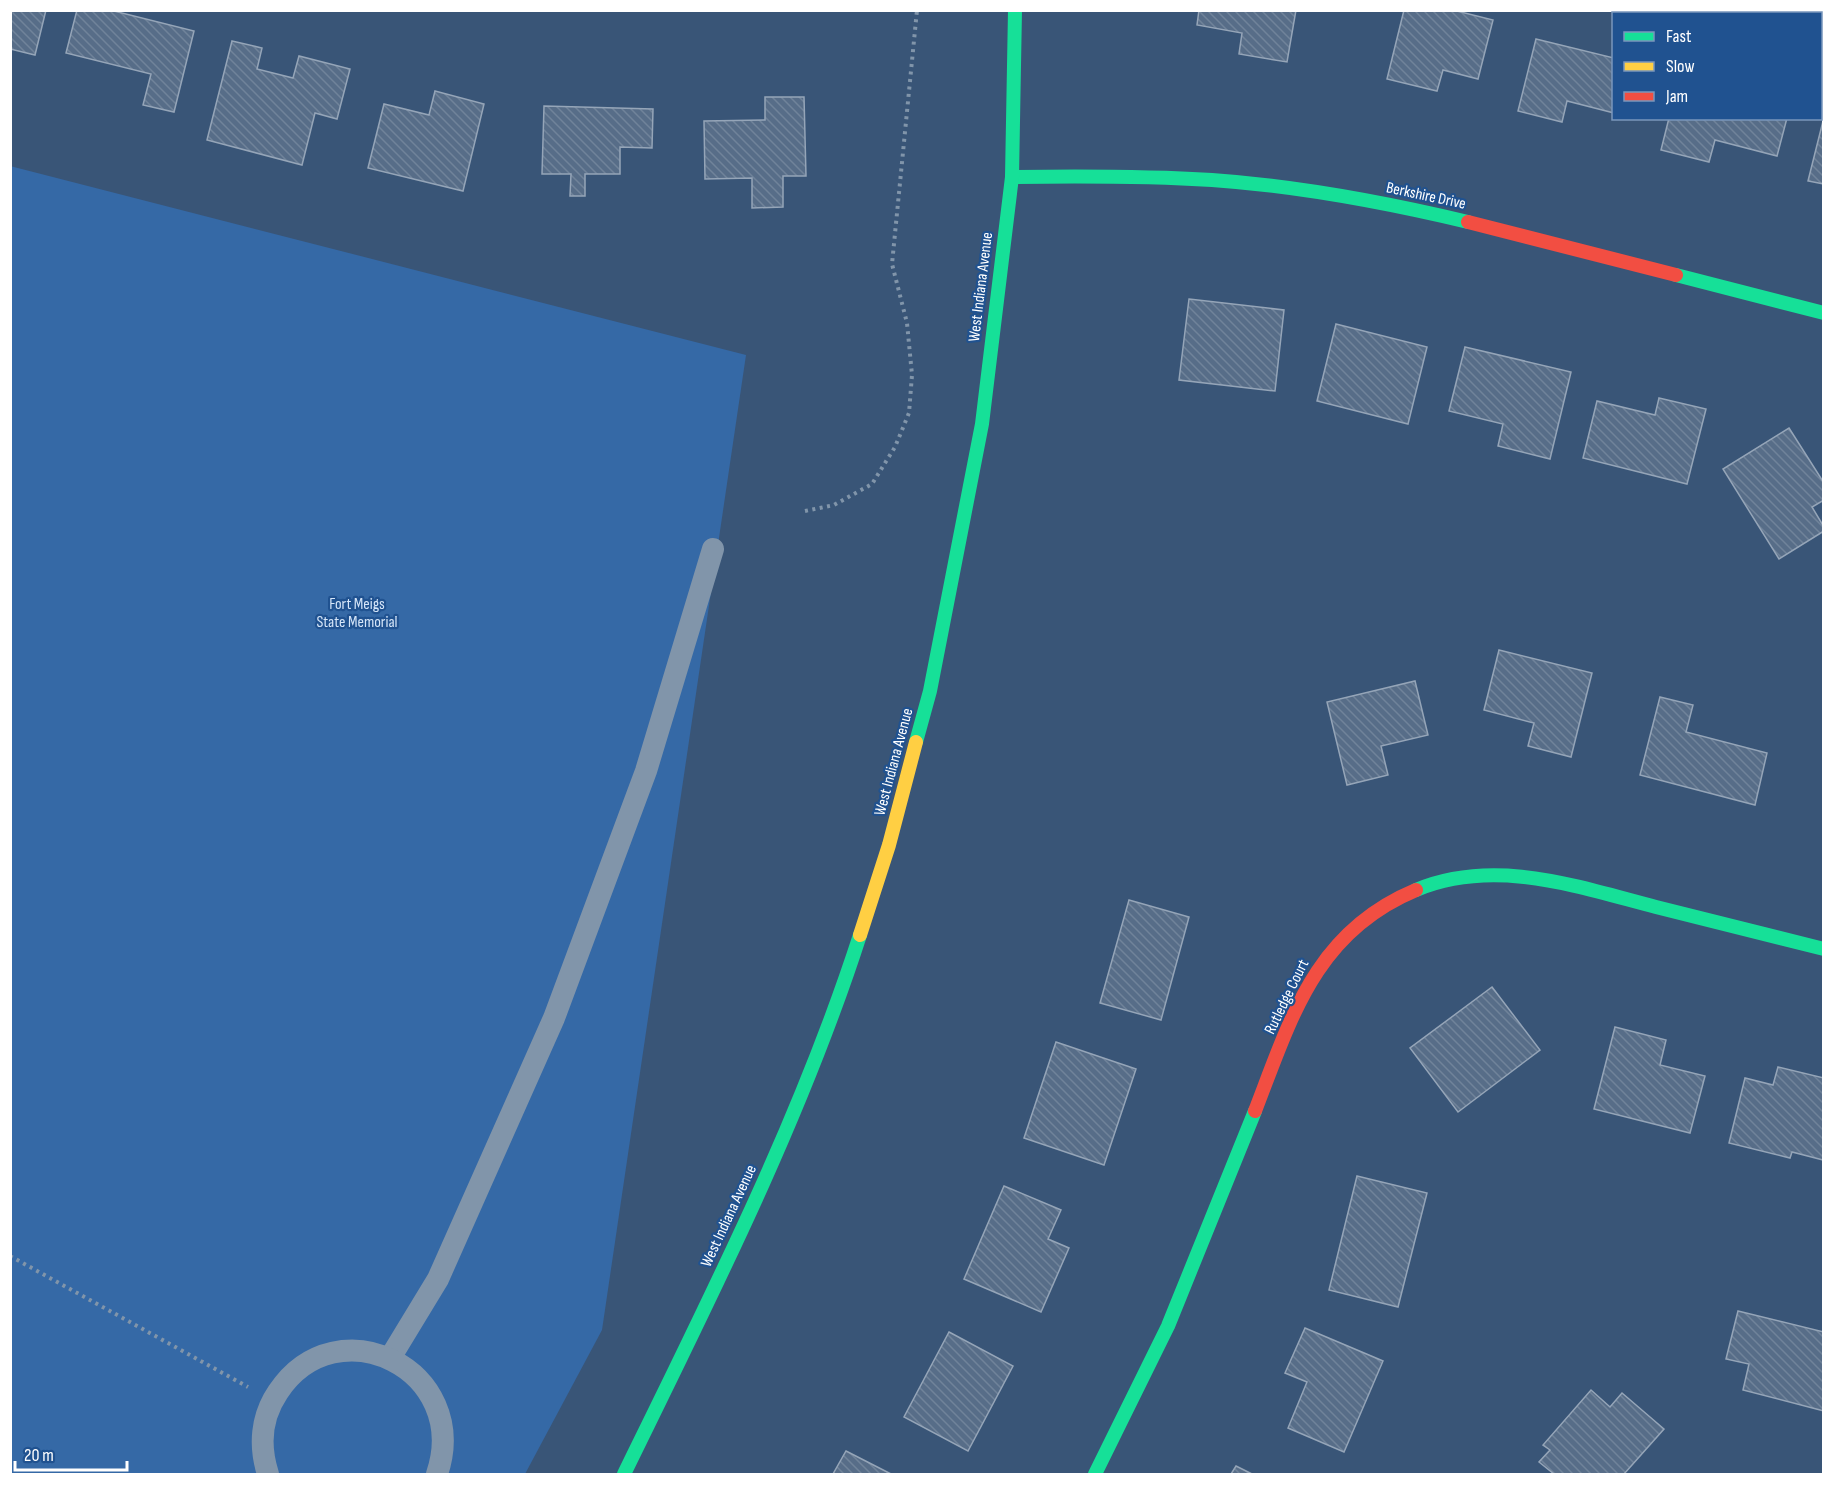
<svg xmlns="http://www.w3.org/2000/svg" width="1834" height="1485" font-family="'Sofia Sans Condensed',sans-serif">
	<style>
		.park { fill: #3569a6 }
		.building { fill: url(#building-back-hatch); stroke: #95a5b8; stroke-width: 1.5 }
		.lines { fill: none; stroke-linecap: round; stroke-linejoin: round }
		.path { stroke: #8195aa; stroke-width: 4; stroke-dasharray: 3 4.5; stroke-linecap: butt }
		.lane { stroke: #8195aa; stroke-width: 22 }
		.fast { stroke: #16e098; stroke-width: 14 }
		.slow { stroke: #ffcf43; stroke-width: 14 }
		.jam { stroke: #f24e42; stroke-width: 14 }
		.labels { text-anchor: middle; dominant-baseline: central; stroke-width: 4.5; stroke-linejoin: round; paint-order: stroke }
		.street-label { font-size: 16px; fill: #fff; stroke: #205290 }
		.park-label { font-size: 16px; fill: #d6e6f9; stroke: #205290 }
	</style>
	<defs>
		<pattern id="building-back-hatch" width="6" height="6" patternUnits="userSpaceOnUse" patternTransform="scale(1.5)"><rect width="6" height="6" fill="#576d88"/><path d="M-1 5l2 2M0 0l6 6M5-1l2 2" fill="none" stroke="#70839a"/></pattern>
	</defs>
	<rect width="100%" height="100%" fill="#395577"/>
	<path class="park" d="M 10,166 L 746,355 L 602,1330 L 525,1474 L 11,1474 Z"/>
	<g class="building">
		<path d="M 10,10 L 46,10 L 35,55 L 10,49 Z"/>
		<path d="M 77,10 L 110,10 L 194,31 L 174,112 L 143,105 L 151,74 L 66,53 Z"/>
		<path d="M 1199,10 L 1296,10 L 1287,62 L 1239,54 L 1242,33 L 1197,25 Z"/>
		<path d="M 1404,10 L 1453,10 L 1493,20 L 1478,79 L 1443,70 L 1437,91 L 1387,79 Z"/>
		<path d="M 1536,39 L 1614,58 L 1614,113 L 1567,101 L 1562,122 L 1518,111 Z"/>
		<path d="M 232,41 L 262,48 L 257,69 L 293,78 L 299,56 L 350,69 L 337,119 L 315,113 L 302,165 L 207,140 Z"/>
		<path d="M 435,91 L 484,104 L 463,191 L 368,168 L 384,104 L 429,115 Z"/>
		<path d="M 765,97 L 804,97 L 806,176 L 783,176 L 783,207 L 752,208 L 752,178 L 705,179 L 704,121 L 765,120 Z"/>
		<path d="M 544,106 L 653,109 L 652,148 L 620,147 L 620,174 L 585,174 L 585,196 L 570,196 L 571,174 L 542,174 Z"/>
		<path d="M 1669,118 L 1787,118 L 1777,156 L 1715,140 L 1709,162 L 1661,150 Z"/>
		<path d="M 1823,121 L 1824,121 L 1824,184 L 1808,181 Z"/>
		<path d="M 1189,299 L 1284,310 L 1275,391 L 1179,380 Z"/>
		<path d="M 1336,324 L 1427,347 L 1408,424 L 1317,401 Z"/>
		<path d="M 1465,347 L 1571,372 L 1550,459 L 1498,446 L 1503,424 L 1449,411 Z"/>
		<path d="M 1659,398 L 1706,409 L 1687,484 L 1583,458 L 1597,401 L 1655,415 Z"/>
		<path d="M 1789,428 L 1824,483 L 1824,500 L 1812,507 L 1824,527 L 1824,531 L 1779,559 L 1723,469 Z"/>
		<path d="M 1499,650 L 1592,673 L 1571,757 L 1528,746 L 1534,723 L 1484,710 Z"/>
		<path d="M 1415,681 L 1428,735 L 1381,746 L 1388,775 L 1347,785 L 1327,702 Z"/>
		<path d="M 1660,697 L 1693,705 L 1686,732 L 1767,753 L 1755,805 L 1640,775 Z"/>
		<path d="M 1129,900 L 1189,917 L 1161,1020 L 1100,1003 Z"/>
		<path d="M 1492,987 L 1540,1050 L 1458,1112 L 1410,1048 Z"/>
		<path d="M 1615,1027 L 1666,1040 L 1660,1065 L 1705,1076 L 1690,1133 L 1594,1109 Z"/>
		<path d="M 1056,1042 L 1136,1069 L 1104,1165 L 1024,1138 Z"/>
		<path d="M 1778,1067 L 1824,1078 L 1823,1160 L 1792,1152 L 1790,1158 L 1729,1143 L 1745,1078 L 1773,1085 Z"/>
		<path d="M 1357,1176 L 1427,1193 L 1398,1307 L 1329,1290 Z"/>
		<path d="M 1004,1186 L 1061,1210 L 1048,1239 L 1069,1248 L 1041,1312 L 964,1279 Z"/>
		<path d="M 1738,1311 L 1824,1332 L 1824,1411 L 1743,1390 L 1749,1364 L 1726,1359 Z"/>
		<path d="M 1305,1328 L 1383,1361 L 1344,1452 L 1288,1428 L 1307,1382 L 1285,1373 Z"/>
		<path d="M 949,1332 L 1013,1366 L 968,1451 L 904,1417 Z"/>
		<path d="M 1591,1390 L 1610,1407 L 1622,1393 L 1664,1429 L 1624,1474 L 1554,1474 L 1539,1462 L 1550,1450 L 1543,1445 Z"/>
		<path d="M 846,1451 L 891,1474 L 833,1474 Z"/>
		<path d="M 1236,1466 L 1252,1474 L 1231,1474 Z"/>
	</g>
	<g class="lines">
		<g class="path">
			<path d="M 805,511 L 834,505 L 872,484 L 895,447 L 909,413 L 912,375 L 907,323 L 892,264 L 917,10"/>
			<path d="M 10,1256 L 248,1387"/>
		</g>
		<g class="lane">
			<path d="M 390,1358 L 438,1279 L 554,1018 L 646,771 L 713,549"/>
			<path d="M 268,1474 C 259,1446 261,1417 278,1392 C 337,1303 472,1370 437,1474"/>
		</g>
		<g class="fast">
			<path d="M 1012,177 C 1079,176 1146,176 1212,180 C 1298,186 1384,202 1468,222"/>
			<path d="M 1676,275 L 1824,313"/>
			<path d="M 916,742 L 930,691 L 982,424 L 1012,177 L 1015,10"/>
			<path d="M 1416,890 C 1495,857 1578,887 1656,907 C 1712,921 1768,935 1824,949"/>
			<path d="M 624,1474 C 710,1298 800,1121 860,935"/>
			<path d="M 1095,1474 L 1168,1326 L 1255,1111"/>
		</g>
		<path class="slow" d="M 860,935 L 889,845 L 916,742"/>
		<g class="jam">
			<path d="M 1468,222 L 1676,275"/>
			<path d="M 1255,1111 C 1291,1018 1315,932 1416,890"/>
		</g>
	</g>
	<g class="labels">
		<g class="street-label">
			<text transform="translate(1426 196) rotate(12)">Berkshire Drive</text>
			<text transform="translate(981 287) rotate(-83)">West Indiana Avenue</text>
			<text transform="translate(894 762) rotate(-75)">West Indiana Avenue</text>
			<text transform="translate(1287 997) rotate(-64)">Rutledge Court</text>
			<text transform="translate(729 1216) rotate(-65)">West Indiana Avenue</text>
		</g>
		<g class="park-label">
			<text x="357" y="604">Fort Meigs<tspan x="357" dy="18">State Memorial</tspan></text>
		</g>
	</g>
	<rect width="1834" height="1485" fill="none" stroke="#ffffff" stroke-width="24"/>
	<rect x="1612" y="12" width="210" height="108" fill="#205290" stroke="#7997bc" stroke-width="1.5"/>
	<rect x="1624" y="32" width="30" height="9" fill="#16e098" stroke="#7997bc" stroke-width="1.5"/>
	<text x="1666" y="42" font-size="18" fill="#ffffff">Fast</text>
	<rect x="1624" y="62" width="30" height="9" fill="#ffcf43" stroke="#7997bc" stroke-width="1.5"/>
	<text x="1666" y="72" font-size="18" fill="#ffffff">Slow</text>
	<rect x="1624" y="92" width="30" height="9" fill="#f24e42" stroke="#7997bc" stroke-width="1.5"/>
	<text x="1666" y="102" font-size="18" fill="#ffffff">Jam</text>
	<path d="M15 1461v9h112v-9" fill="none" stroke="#ffffff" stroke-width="3"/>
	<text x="24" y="1461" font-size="18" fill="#ffffff" stroke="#205290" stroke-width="4.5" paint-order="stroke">20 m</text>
</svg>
